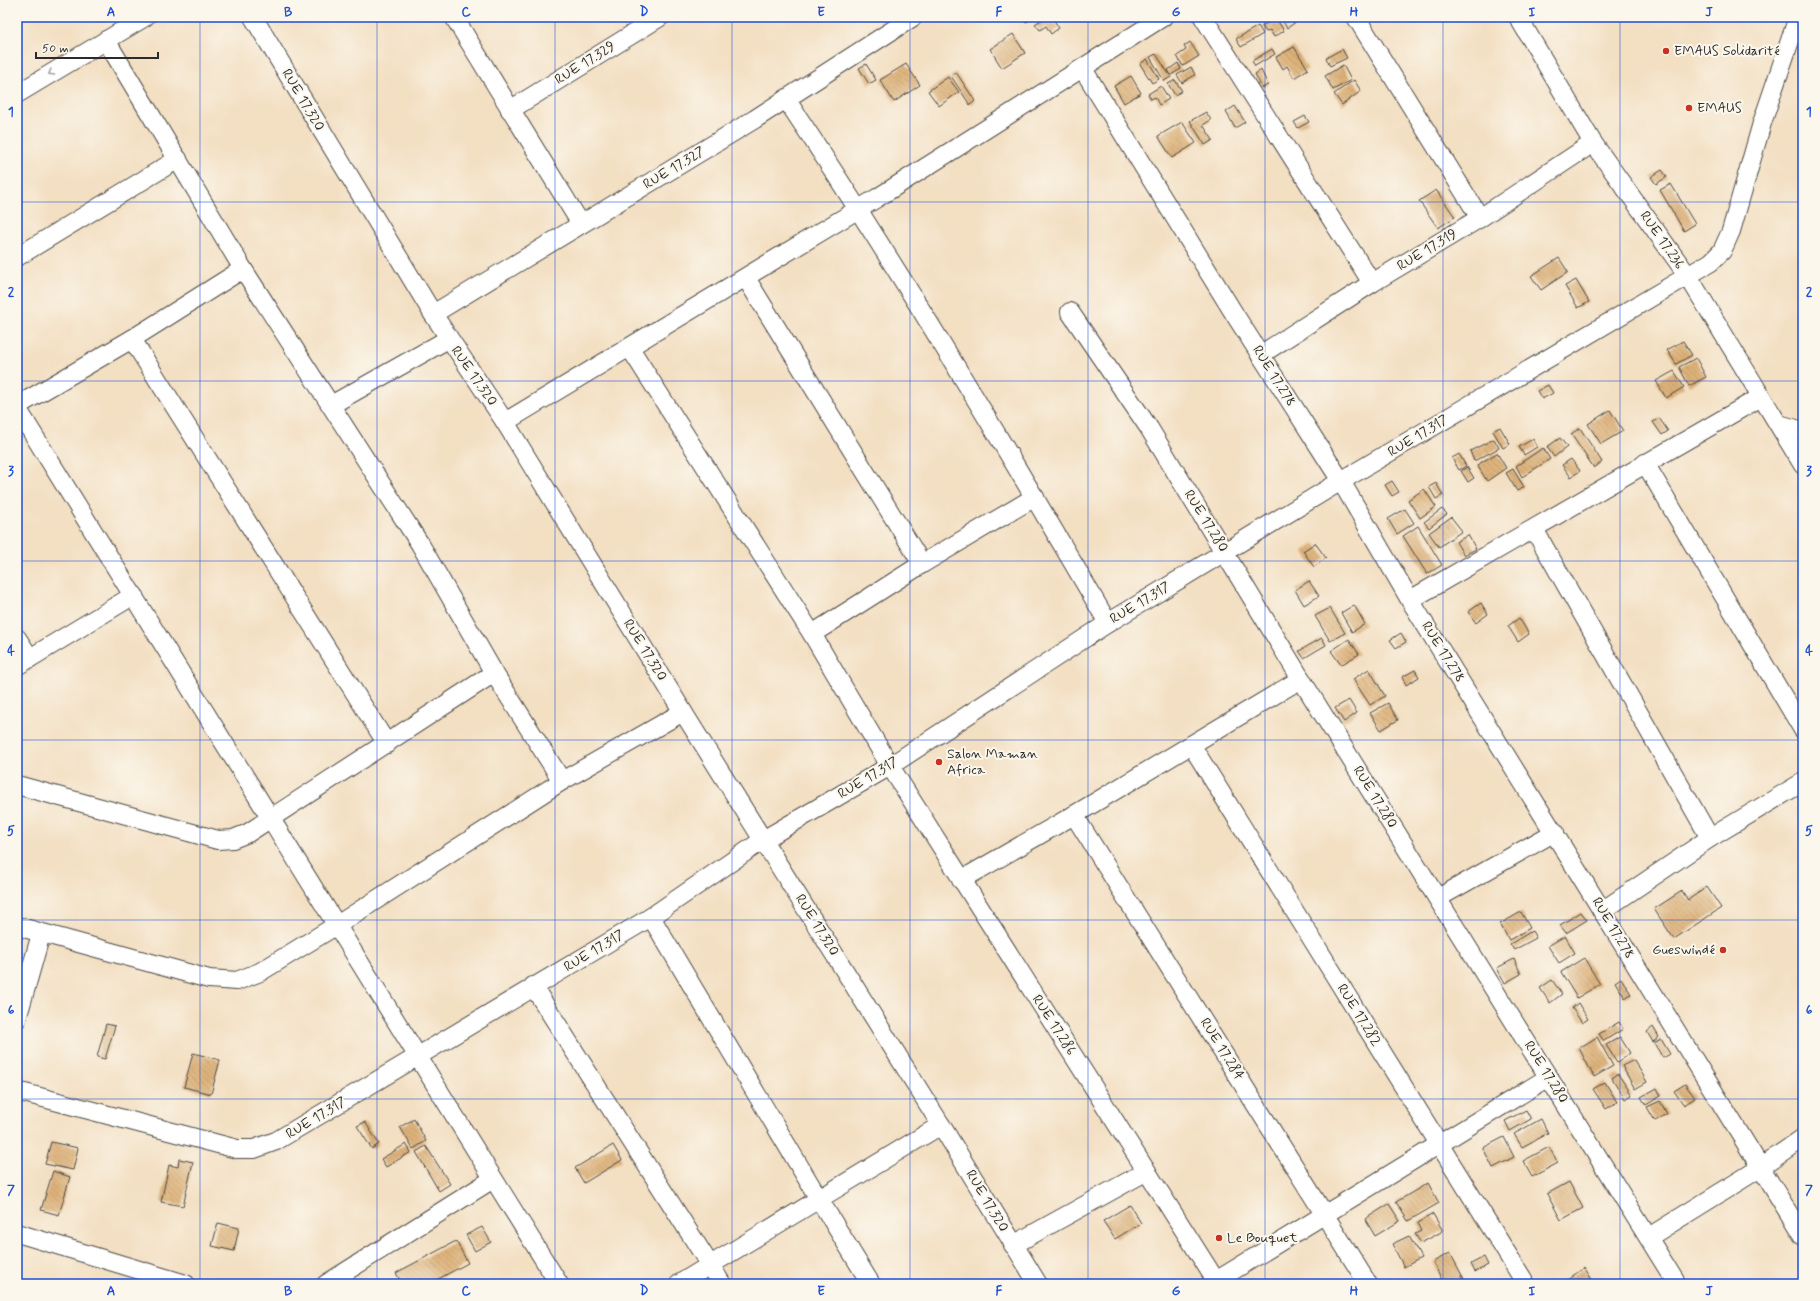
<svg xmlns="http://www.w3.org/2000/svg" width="1820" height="1301" font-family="Mynerve,sans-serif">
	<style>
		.building { fill: url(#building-back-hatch) }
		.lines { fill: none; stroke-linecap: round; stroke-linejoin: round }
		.minor-casing { stroke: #494642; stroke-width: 20 }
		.minor { stroke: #fff; stroke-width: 18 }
		.oneway { stroke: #a0a0a0 }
		.grid { fill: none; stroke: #1d4ed8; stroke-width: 1; stroke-opacity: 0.55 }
		.poi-dot { fill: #c8321e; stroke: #fbf7ec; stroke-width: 1.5 }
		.labels { text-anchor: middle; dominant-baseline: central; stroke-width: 4; stroke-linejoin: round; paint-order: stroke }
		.poi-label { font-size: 14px; fill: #2b2b2b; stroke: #fbf7ec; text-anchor: start }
		.street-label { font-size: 14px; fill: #2b2b2b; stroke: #fbf7ec }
		.neatline { fill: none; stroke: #1d4ed8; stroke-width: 1.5 }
		.grid-label { font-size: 13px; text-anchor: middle; font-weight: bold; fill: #1d4ed8 }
	</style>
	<defs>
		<pattern id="building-back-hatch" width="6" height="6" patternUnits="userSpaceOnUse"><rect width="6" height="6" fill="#deb279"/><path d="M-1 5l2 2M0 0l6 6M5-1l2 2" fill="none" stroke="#b49163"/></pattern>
	</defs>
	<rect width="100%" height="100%" fill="#fbf7ec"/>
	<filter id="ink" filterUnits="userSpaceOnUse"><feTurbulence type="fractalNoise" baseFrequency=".025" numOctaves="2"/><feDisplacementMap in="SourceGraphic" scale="8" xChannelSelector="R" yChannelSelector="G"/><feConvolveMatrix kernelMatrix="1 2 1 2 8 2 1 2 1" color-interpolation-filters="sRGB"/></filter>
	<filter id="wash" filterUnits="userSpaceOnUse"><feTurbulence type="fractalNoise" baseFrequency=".012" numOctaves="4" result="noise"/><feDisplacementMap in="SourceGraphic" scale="16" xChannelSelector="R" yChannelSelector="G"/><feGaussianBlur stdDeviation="0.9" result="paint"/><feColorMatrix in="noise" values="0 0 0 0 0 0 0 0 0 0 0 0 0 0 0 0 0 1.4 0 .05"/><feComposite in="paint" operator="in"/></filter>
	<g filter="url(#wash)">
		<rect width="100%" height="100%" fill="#f3dfc2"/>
		<g id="blocks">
			<g class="building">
				<path d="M 1023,17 L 1036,17 L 1026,22 Z"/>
				<path d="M 1046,17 L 1052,17 L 1059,28 L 1051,34 L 1046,26 L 1040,30 L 1035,24 Z"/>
				<path d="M 1280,17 L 1297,17 L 1299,20 L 1287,28 Z"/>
				<path d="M 1276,18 L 1284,31 L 1274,37 L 1270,30 L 1266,32 L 1262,26 Z"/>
				<path d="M 1258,26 L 1263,34 L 1241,47 L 1236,39 Z"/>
				<path d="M 1013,34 L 1025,53 L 1002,68 L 990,49 Z"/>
				<path d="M 1190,42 L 1199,56 L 1183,66 L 1177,56 L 1186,50 L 1184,46 Z"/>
				<path d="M 1294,47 L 1308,69 L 1294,78 L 1287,66 L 1283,69 L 1276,57 Z"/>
				<path d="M 1272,49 L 1275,54 L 1255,66 L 1252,61 Z"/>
				<path d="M 1342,49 L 1347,58 L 1330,66 L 1326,58 Z"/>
				<path d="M 1156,54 L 1171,77 L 1164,81 L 1150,57 Z"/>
				<path d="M 1147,59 L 1159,79 L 1152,83 L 1140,64 Z"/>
				<path d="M 1178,63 L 1181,69 L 1171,75 L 1168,70 Z"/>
				<path d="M 866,64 L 876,80 L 869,84 L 859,68 Z"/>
				<path d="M 906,64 L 920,85 L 894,102 L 880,80 Z"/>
				<path d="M 1343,65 L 1351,80 L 1333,90 L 1325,76 Z"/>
				<path d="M 1191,67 L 1195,75 L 1182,83 L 1177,75 Z"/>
				<path d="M 1261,70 L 1268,85 L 1262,88 L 1255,74 Z"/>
				<path d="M 956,72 L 975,101 L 970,105 L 951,76 Z"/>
				<path d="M 1131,76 L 1141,93 L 1124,103 L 1114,86 Z"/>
				<path d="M 948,77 L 959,92 L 939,106 L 928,91 Z"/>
				<path d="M 1175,80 L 1182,91 L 1175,95 L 1168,84 Z"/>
				<path d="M 1354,80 L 1361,91 L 1342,105 L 1334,94 Z"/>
				<path d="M 1161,86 L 1169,99 L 1159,105 L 1155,97 L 1151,99 L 1148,94 Z"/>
				<path d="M 1235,106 L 1245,122 L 1235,128 L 1226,112 Z"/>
				<path d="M 1206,112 L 1211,120 L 1203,125 L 1213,140 L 1205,145 L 1190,121 Z"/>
				<path d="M 1305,116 L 1309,122 L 1298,128 L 1294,122 Z"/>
				<path d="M 1182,122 L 1196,143 L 1172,158 L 1158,136 Z"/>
				<path d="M 1662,170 L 1667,177 L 1656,184 L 1651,177 Z"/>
				<path d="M 1671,184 L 1695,224 L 1684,231 L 1660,190 Z"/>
				<path d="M 1436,190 L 1455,217 L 1438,228 L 1419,201 Z"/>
				<path d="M 1559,258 L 1568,272 L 1541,290 L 1531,276 Z"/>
				<path d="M 1576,280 L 1589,302 L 1578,308 L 1565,286 Z"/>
				<path d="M 1683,341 L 1692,355 L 1676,364 L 1667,350 Z"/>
				<path d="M 1696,358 L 1706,377 L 1689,386 L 1679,367 Z"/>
				<path d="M 1674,371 L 1684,387 L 1666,398 L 1656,381 Z"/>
				<path d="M 1548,385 L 1553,393 L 1542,399 L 1537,391 Z"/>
				<path d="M 1610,410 L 1623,431 L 1601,444 L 1588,424 Z"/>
				<path d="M 1659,418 L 1668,431 L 1662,435 L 1653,422 Z"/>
				<path d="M 1500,427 L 1510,444 L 1503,448 L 1493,431 Z"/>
				<path d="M 1580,428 L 1602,462 L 1594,468 L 1571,434 Z"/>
				<path d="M 1560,438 L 1567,447 L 1554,457 L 1547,447 Z"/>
				<path d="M 1494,439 L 1499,448 L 1474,461 L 1470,451 Z"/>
				<path d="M 1533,439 L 1537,447 L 1524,455 L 1519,447 Z"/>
				<path d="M 1543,448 L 1550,459 L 1522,477 L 1516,466 Z"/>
				<path d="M 1497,453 L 1506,468 L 1487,481 L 1477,465 Z"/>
				<path d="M 1459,454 L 1466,466 L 1459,470 L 1452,458 Z"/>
				<path d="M 1571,459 L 1580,471 L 1571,477 L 1562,465 Z"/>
				<path d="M 1467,467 L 1474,478 L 1468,482 L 1461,471 Z"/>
				<path d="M 1513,469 L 1524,487 L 1517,491 L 1506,473 Z"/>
				<path d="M 1392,481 L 1399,492 L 1392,496 L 1385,485 Z"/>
				<path d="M 1436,483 L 1443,495 L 1436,499 L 1429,487 Z"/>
				<path d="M 1424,489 L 1436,507 L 1420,518 L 1408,500 Z"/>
				<path d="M 1405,509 L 1414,523 L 1397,534 L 1388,519 Z"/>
				<path d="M 1442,509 L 1447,514 L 1429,528 L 1424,522 Z"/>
				<path d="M 1451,517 L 1462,531 L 1439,547 L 1429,533 Z"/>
				<path d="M 1418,526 L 1442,565 L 1427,574 L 1403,536 Z"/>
				<path d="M 1468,535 L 1476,549 L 1464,555 L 1456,542 Z"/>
				<path d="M 1315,543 L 1326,558 L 1314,567 L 1303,551 Z"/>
				<path d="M 1309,581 L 1319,596 L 1304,605 L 1295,590 Z"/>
				<path d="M 1481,603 L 1488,614 L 1476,623 L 1468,612 Z"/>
				<path d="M 1354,605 L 1365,624 L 1352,632 L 1341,613 Z"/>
				<path d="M 1330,608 L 1345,633 L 1330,641 L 1315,616 Z"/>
				<path d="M 1519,618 L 1529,634 L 1518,642 L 1508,626 Z"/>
				<path d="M 1401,633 L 1406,642 L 1396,648 L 1390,640 Z"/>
				<path d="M 1322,638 L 1326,645 L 1304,658 L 1299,651 Z"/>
				<path d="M 1349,639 L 1359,654 L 1341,665 L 1331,651 Z"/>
				<path d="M 1369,669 L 1385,696 L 1370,705 L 1353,679 Z"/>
				<path d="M 1415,670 L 1419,677 L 1406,685 L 1402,677 Z"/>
				<path d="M 1349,700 L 1357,713 L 1344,722 L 1335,708 Z"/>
				<path d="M 1388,703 L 1398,720 L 1381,730 L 1370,713 Z"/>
				<path d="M 1707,887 L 1721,908 L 1674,939 L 1654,909 L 1682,891 L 1688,900 Z"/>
				<path d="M 1521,912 L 1530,928 L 1509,940 L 1500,924 Z"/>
				<path d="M 1581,912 L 1587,920 L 1566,933 L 1560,925 Z"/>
				<path d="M 1532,931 L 1536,938 L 1514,950 L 1510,944 Z"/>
				<path d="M 1565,936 L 1575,953 L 1559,963 L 1548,946 Z"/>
				<path d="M 1584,958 L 1600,984 L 1577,998 L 1561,972 Z"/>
				<path d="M 1514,959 L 1521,974 L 1505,983 L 1497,968 Z"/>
				<path d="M 1621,978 L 1631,994 L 1625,998 L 1615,982 Z"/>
				<path d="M 1552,980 L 1562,994 L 1550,1003 L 1540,988 Z"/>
				<path d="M 1578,1003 L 1588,1019 L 1582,1023 L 1572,1008 Z"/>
				<path d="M 1619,1022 L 1623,1029 L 1604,1041 L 1599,1034 Z"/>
				<path d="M 106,1024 L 115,1026 L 105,1059 L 97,1057 Z"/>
				<path d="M 1653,1027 L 1659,1037 L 1653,1042 L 1647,1032 Z"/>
				<path d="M 1597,1037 L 1613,1066 L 1594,1077 L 1579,1048 Z"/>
				<path d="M 1620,1037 L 1630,1053 L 1617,1062 L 1606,1045 Z"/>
				<path d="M 1661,1039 L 1670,1054 L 1663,1058 L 1654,1043 Z"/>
				<path d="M 193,1053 L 220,1060 L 211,1094 L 184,1087 Z"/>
				<path d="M 1634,1060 L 1647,1082 L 1635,1089 L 1622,1066 Z"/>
				<path d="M 1618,1074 L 1632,1095 L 1625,1099 L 1612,1078 Z"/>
				<path d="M 1605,1082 L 1617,1102 L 1606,1109 L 1593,1089 Z"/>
				<path d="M 1685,1084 L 1695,1098 L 1684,1105 L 1674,1091 Z"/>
				<path d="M 1657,1088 L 1661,1096 L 1646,1105 L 1641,1097 Z"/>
				<path d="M 1660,1101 L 1667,1114 L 1655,1121 L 1647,1107 Z"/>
				<path d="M 1526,1110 L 1531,1119 L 1510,1131 L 1505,1121 Z"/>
				<path d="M 414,1119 L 426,1141 L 413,1149 L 400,1127 Z"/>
				<path d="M 1541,1119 L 1548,1133 L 1522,1147 L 1514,1134 Z"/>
				<path d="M 365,1122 L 379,1144 L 372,1149 L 357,1126 Z"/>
				<path d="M 1504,1137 L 1514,1157 L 1493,1168 L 1483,1148 Z"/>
				<path d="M 51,1142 L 78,1148 L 73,1170 L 45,1164 Z"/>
				<path d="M 406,1144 L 411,1152 L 386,1167 L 381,1159 Z"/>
				<path d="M 613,1145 L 622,1160 L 584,1183 L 575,1168 Z"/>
				<path d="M 426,1146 L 450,1184 L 439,1191 L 416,1152 Z"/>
				<path d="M 1549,1147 L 1558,1163 L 1532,1177 L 1523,1161 Z"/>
				<path d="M 179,1159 L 193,1162 L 183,1206 L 161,1202 L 169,1165 L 178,1167 Z"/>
				<path d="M 53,1171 L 70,1177 L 59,1215 L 41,1210 Z"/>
				<path d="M 1569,1182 L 1583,1208 L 1561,1220 L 1547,1194 Z"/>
				<path d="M 1428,1183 L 1439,1203 L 1408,1221 L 1396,1202 Z"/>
				<path d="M 1389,1204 L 1400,1221 L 1375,1236 L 1365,1219 Z"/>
				<path d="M 1130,1205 L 1141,1223 L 1115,1239 L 1103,1221 Z"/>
				<path d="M 1433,1214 L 1443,1231 L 1421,1243 L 1415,1234 L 1421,1231 L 1417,1223 Z"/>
				<path d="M 218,1223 L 239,1228 L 234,1251 L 212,1246 Z"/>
				<path d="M 482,1227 L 491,1242 L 475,1251 L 466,1235 Z"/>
				<path d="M 1409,1236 L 1421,1258 L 1404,1267 L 1392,1244 Z"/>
				<path d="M 456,1241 L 468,1263 L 429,1284 L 402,1284 L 396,1273 Z"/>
				<path d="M 1450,1253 L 1464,1279 L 1453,1284 L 1444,1284 L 1433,1262 Z"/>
				<path d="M 1484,1257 L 1488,1265 L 1475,1272 L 1471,1264 Z"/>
				<path d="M 1584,1268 L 1594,1284 L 1571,1284 L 1568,1279 Z"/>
			</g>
		</g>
	</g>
	<g filter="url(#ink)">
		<use href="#blocks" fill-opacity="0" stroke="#494642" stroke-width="1"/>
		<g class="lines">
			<g class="minor-casing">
				<g id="minor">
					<path d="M 253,17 L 433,314 L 505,422 L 683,712 L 941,1125 L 1038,1284"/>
					<path d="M 454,17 L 581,224"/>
					<path d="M 1203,17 L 1372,283"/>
					<path d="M 1356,17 L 1480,218"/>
					<path d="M 1518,17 L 1593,143 L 1688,276 L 1803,465"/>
					<path d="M 106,40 L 243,269 L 420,544 L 494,673 L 562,781"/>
					<path d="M 1083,69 L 1235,315 L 1341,481 L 1410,600 L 1803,1236"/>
					<path d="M 17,94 L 145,17"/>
					<path d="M 786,99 C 900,270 1005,446 1108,623"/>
					<path d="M 510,110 L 660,17"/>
					<path d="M 17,257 L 178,159"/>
					<path d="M 746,278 L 922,564"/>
					<path d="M 1070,312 L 1149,428 L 1301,679 L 1677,1284"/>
					<path d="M 433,314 L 755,119 L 913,17"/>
					<path d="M 132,339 L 387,744"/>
					<path d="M 630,348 L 812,634 L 890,766 L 1218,1284"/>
					<path d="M 1260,355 L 1372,283 L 1480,218 L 1593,143"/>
					<path d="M 331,405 L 448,339"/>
					<path d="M 17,406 L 132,339 L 243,269"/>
					<path d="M 17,408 C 200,699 377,993 559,1284"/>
					<path d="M 505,422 L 877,198 L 1163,17"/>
					<path d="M 1779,424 L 1803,431"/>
					<path d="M 1645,463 L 1803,730"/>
					<path d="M 1534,529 L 1710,838"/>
					<path d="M 1410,600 L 1761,397"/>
					<path d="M 812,634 L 922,564 L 1035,497"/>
					<path d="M 17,638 L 30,658"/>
					<path d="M 17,666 L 134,595"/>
					<path d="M 1192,746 L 1526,1284"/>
					<path d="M 17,785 L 218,840 L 233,839 L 248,833 L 494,673"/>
					<path d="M 1074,815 L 1368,1284"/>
					<path d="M 961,880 L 1074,815 L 1301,679"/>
					<path d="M 1438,898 L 1555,832"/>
					<path d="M 1602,911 L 1710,838 L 1803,782"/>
					<path d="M 651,917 L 819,1199 L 871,1284"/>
					<path d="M 17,926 L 209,979 L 237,981 L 260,972 L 337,925 L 562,781 L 683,712"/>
					<path d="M 533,986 L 722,1284"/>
					<path d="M 17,1019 L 41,934"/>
					<path d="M 17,1091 L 237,1149 L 254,1149 L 276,1141 L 651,917 L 763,840 L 890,766 L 1108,623 L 1341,481 L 1711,262 L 1722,251 L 1731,231 L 1762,123 L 1798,17"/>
					<path d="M 17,1233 L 186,1284"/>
					<path d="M 1649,1237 L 1760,1168 L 1803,1138"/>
					<path d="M 1013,1245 L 1147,1171"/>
					<path d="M 326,1284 L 493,1179"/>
					<path d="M 679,1284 L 941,1125"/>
					<path d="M 1211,1284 L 1549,1077"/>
				</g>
			</g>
			<use href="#minor" class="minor"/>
		</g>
		<defs><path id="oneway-chevron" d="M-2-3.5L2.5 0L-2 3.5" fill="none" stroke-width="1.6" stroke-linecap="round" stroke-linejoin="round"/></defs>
		<use class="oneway" href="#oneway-chevron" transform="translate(51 73) rotate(149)"/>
	</g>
	<path class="grid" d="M 200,17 L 200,1284M 377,17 L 377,1284M 555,17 L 555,1284M 732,17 L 732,1284M 910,17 L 910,1284M 1088,17 L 1088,1284M 1265,17 L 1265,1284M 1443,17 L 1443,1284M 1620,17 L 1620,1284M 17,202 L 1803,202M 17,381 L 1803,381M 17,561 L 1803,561M 17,740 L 1803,740M 17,920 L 1803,920M 17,1099 L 1803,1099"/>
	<g class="poi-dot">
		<circle cx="1666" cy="51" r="4"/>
		<circle cx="1689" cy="108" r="4"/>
		<circle cx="939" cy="762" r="4"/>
		<circle cx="1723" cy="950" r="4"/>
		<circle cx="1219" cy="1238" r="4"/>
	</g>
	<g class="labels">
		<g class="poi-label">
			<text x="1674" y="51">EMAUS Solidarité</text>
			<text x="1697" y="108">EMAUS</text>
			<text x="947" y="754">Salon Maman<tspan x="947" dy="16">Africa</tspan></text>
			<text x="1715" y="950" text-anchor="end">Gueswindé</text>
			<text x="1227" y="1238">Le Bouquet</text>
		</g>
		<g class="street-label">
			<text transform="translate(585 63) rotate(-32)">RUE 17.329</text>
			<text transform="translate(303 100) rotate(59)">RUE 17.320</text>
			<text transform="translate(674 168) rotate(-31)">RUE 17.327</text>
			<text transform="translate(1662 240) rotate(55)">RUE 17.236</text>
			<text transform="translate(1427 250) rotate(-31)">RUE 17.319</text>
			<text transform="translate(474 376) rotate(55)">RUE 17.320</text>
			<text transform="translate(1274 376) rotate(58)">RUE 17.278</text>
			<text transform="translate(1418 436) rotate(-31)">RUE 17.317</text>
			<text transform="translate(1206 521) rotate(58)">RUE 17.280</text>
			<text transform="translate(1140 603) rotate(-31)">RUE 17.317</text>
			<text transform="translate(645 650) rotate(58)">RUE 17.320</text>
			<text transform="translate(1443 652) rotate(58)">RUE 17.278</text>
			<text transform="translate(868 778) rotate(-31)">RUE 17.317</text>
			<text transform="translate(1375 797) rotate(58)">RUE 17.280</text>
			<text transform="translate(817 925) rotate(58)">RUE 17.320</text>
			<text transform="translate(1613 928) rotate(59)">RUE 17.278</text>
			<text transform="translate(594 951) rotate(-31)">RUE 17.317</text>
			<text transform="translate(1359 1015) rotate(58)">RUE 17.282</text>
			<text transform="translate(1054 1025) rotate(57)">RUE 17.286</text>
			<text transform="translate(1222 1049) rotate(58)">RUE 17.284</text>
			<text transform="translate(1546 1072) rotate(58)">RUE 17.280</text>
			<text transform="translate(316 1118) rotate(-31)">RUE 17.317</text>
			<text transform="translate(987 1201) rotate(59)">RUE 17.320</text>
		</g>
	</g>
	<rect width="1820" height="1301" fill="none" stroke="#fbf7ec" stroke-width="44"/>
	<path d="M36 52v6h122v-6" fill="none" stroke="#2b2b2b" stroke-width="2"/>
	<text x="42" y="52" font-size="12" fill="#2b2b2b" stroke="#fbf7ec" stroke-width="3" paint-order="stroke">50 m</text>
	<rect x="22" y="22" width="1776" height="1257" class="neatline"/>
	<g class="grid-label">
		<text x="111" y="16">A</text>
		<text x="288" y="16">B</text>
		<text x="466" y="16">C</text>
		<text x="644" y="16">D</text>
		<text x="821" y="16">E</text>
		<text x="999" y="16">F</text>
		<text x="1176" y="16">G</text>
		<text x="1354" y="16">H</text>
		<text x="1532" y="16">I</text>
		<text x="1709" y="16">J</text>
		<text x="11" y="116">1</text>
		<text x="1809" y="116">1</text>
		<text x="11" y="296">2</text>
		<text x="1809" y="296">2</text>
		<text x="11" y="475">3</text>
		<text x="1809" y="475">3</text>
		<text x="11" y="655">4</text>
		<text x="1809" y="655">4</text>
		<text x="11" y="835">5</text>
		<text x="1809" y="835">5</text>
		<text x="11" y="1014">6</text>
		<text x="1809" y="1014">6</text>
		<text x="11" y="1194">7</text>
		<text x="1809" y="1194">7</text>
		<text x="111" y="1295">A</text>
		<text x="288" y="1295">B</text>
		<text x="466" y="1295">C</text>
		<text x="644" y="1295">D</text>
		<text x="821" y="1295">E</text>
		<text x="999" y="1295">F</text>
		<text x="1176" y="1295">G</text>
		<text x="1354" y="1295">H</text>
		<text x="1532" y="1295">I</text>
		<text x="1709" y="1295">J</text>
	</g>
</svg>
